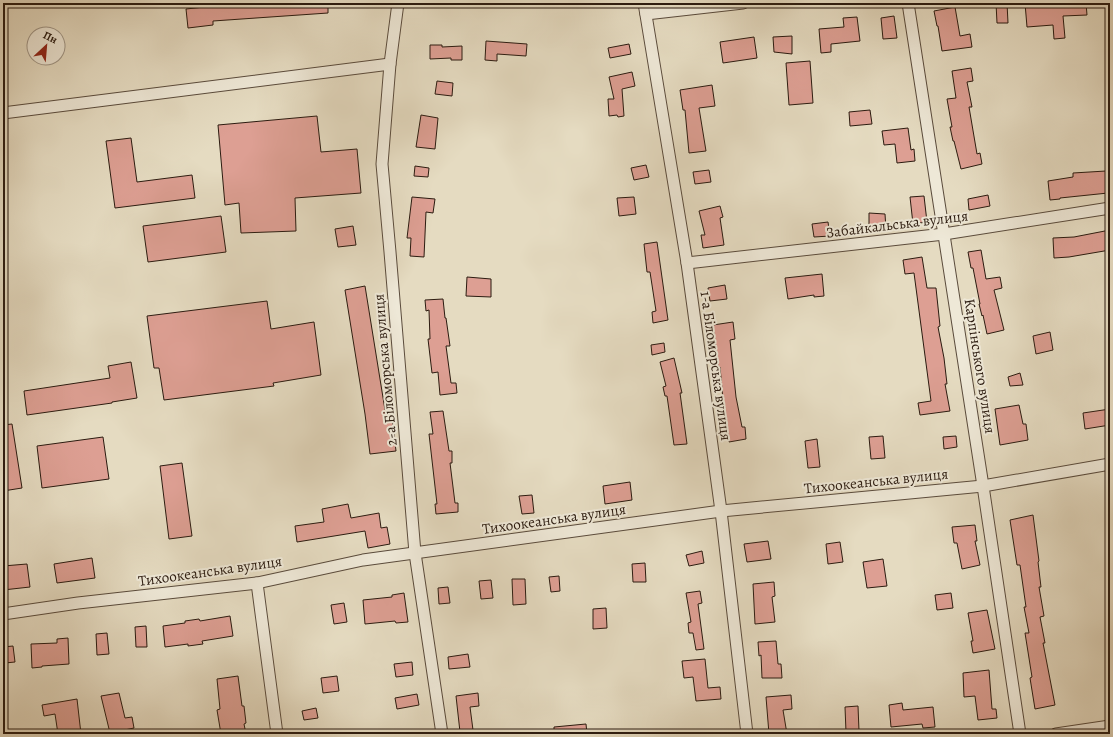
<svg xmlns="http://www.w3.org/2000/svg" width="1113" height="737" font-family="Alegreya,serif">
	<style>
		.building { fill: #dd9f93; stroke: #2b1b10 }
		.lines { fill: none; stroke-linecap: round; stroke-linejoin: round }
		.minor-casing { stroke: #5a4b3c; stroke-width: 13 }
		.minor { stroke: #eee8d7; stroke-width: 11 }
		.labels { text-anchor: middle; dominant-baseline: central; stroke-width: 4; stroke-linejoin: round; paint-order: stroke }
		.street-label { font-size: 15px; fill: #2b1b10; stroke: #eee8d7 }
	</style>
	<rect width="100%" height="100%" fill="#e5dbc1"/>
	<filter id="stains"><feTurbulence type="fractalNoise" baseFrequency=".005" numOctaves="4"/><feColorMatrix values="0 0 0 0 .2 0 0 0 0 .09 0 0 0 0 .02 0 0 0 .5 -.17"/></filter>
	<radialGradient id="worn" r=".72"><stop offset=".6" stop-color="#630" stop-opacity="0"/><stop offset="1" stop-color="#630" stop-opacity=".3"/></radialGradient>
	<g class="building">
		<path d="M 222,3 L 328,3 L 328,13 L 213,21 L 213,25 L 188,28 L 186,9 L 223,5 Z"/>
		<path d="M 996,3 L 1007,3 L 1008,23 L 997,23 Z"/>
		<path d="M 1025,3 L 1086,3 L 1087,15 L 1063,16 L 1065,38 L 1054,39 L 1053,25 L 1027,27 Z"/>
		<path d="M 955,7 L 960,36 L 970,34 L 972,47 L 942,51 L 938,26 L 937,26 L 934,11 Z"/>
		<path d="M 894,16 L 897,38 L 883,39 L 881,18 Z"/>
		<path d="M 857,17 L 860,41 L 831,44 L 831,52 L 821,53 L 819,29 L 844,27 L 843,18 Z"/>
		<path d="M 792,36 L 792,54 L 774,52 L 773,37 Z"/>
		<path d="M 754,37 L 757,58 L 723,63 L 720,42 Z"/>
		<path d="M 486,41 L 527,44 L 526,56 L 497,54 L 497,61 L 485,60 Z"/>
		<path d="M 629,44 L 631,54 L 610,58 L 608,48 Z"/>
		<path d="M 430,45 L 442,45 L 442,47 L 462,46 L 462,60 L 451,60 L 451,58 L 430,59 Z"/>
		<path d="M 810,61 L 813,103 L 789,105 L 786,63 Z"/>
		<path d="M 971,68 L 973,81 L 967,82 L 972,107 L 969,107 L 977,154 L 980,153 L 982,164 L 961,169 L 954,141 L 953,141 L 950,127 L 952,127 L 947,99 L 956,98 L 952,71 Z"/>
		<path d="M 632,72 L 635,86 L 622,89 L 624,116 L 618,117 L 617,115 L 609,116 L 608,99 L 614,99 L 609,77 Z"/>
		<path d="M 437,81 L 453,83 L 452,96 L 435,94 Z"/>
		<path d="M 712,85 L 715,106 L 699,108 L 706,151 L 689,153 L 685,110 L 683,110 L 680,90 Z"/>
		<path d="M 870,110 L 872,124 L 850,126 L 849,112 Z"/>
		<path d="M 421,115 L 438,118 L 435,149 L 416,147 Z"/>
		<path d="M 317,116 L 321,152 L 357,149 L 361,193 L 295,198 L 296,231 L 241,233 L 239,203 L 225,205 L 218,125 Z"/>
		<path d="M 908,128 L 911,150 L 914,149 L 915,161 L 897,163 L 895,144 L 884,145 L 882,131 Z"/>
		<path d="M 131,138 L 137,182 L 192,175 L 195,198 L 115,208 L 106,141 Z"/>
		<path d="M 646,165 L 649,177 L 634,180 L 631,168 Z"/>
		<path d="M 415,166 L 429,168 L 428,177 L 414,176 Z"/>
		<path d="M 709,170 L 711,182 L 695,184 L 693,172 Z"/>
		<path d="M 1106,171 L 1108,193 L 1060,198 L 1060,199 L 1050,200 L 1048,181 L 1073,177 L 1073,173 Z"/>
		<path d="M 988,195 L 990,206 L 969,210 L 968,199 Z"/>
		<path d="M 924,196 L 927,222 L 913,224 L 910,197 Z"/>
		<path d="M 412,197 L 435,199 L 433,213 L 426,212 L 424,257 L 410,256 L 411,238 L 407,238 Z"/>
		<path d="M 634,197 L 636,214 L 619,216 L 617,198 Z"/>
		<path d="M 720,206 L 723,217 L 720,218 L 724,245 L 703,248 L 701,235 L 705,235 L 699,211 Z"/>
		<path d="M 869,213 L 885,214 L 886,229 L 869,227 Z"/>
		<path d="M 221,216 L 226,252 L 148,262 L 143,226 Z"/>
		<path d="M 828,222 L 830,236 L 814,237 L 812,224 Z"/>
		<path d="M 353,226 L 356,245 L 338,247 L 335,229 Z"/>
		<path d="M 1110,230 L 1110,250 L 1069,257 L 1054,258 L 1053,238 L 1074,237 Z"/>
		<path d="M 657,242 L 668,320 L 653,323 L 652,312 L 656,311 L 650,272 L 647,272 L 644,244 Z"/>
		<path d="M 981,250 L 986,279 L 1000,277 L 1002,288 L 994,290 L 1004,330 L 987,334 L 983,315 L 982,316 L 979,304 L 980,304 L 973,268 L 971,268 L 968,252 Z"/>
		<path d="M 922,257 L 927,288 L 936,288 L 940,326 L 938,327 L 944,358 L 947,384 L 945,384 L 950,411 L 920,415 L 918,403 L 931,401 L 914,273 L 905,274 L 903,260 Z"/>
		<path d="M 822,274 L 824,296 L 814,297 L 814,295 L 788,299 L 785,278 Z"/>
		<path d="M 467,277 L 491,279 L 491,297 L 466,296 Z"/>
		<path d="M 725,285 L 727,299 L 710,301 L 708,288 Z"/>
		<path d="M 365,286 L 385,410 L 391,409 L 396,451 L 370,454 L 365,414 L 345,290 Z"/>
		<path d="M 443,299 L 445,318 L 446,318 L 450,346 L 446,346 L 451,383 L 456,383 L 457,393 L 440,395 L 438,372 L 432,373 L 428,339 L 430,339 L 429,310 L 426,311 L 425,300 Z"/>
		<path d="M 267,301 L 271,329 L 314,322 L 321,375 L 273,383 L 274,386 L 164,400 L 159,368 L 154,368 L 147,316 Z"/>
		<path d="M 733,322 L 735,339 L 730,340 L 736,397 L 742,427 L 745,427 L 746,439 L 729,442 L 723,400 L 720,367 L 718,367 L 713,325 Z"/>
		<path d="M 1050,332 L 1053,350 L 1036,354 L 1033,336 Z"/>
		<path d="M 664,343 L 665,352 L 652,355 L 651,345 Z"/>
		<path d="M 674,358 L 682,393 L 680,393 L 687,444 L 674,445 L 667,396 L 665,396 L 663,387 L 666,386 L 660,362 Z"/>
		<path d="M 131,362 L 137,398 L 112,402 L 112,403 L 27,415 L 24,391 L 110,378 L 108,366 Z"/>
		<path d="M 1020,373 L 1023,385 L 1010,386 L 1008,377 Z"/>
		<path d="M 1019,405 L 1023,424 L 1026,424 L 1028,440 L 1000,445 L 995,409 Z"/>
		<path d="M 1110,409 L 1110,425 L 1085,429 L 1083,413 Z"/>
		<path d="M 443,411 L 449,451 L 452,451 L 452,463 L 450,463 L 455,503 L 458,503 L 458,512 L 436,514 L 435,504 L 437,504 L 429,434 L 433,434 L 430,412 Z"/>
		<path d="M 12,424 L 22,488 L 3,491 L 3,425 Z"/>
		<path d="M 883,436 L 885,458 L 871,459 L 869,437 Z"/>
		<path d="M 956,436 L 957,447 L 944,449 L 943,437 Z"/>
		<path d="M 103,437 L 109,479 L 42,488 L 37,446 Z"/>
		<path d="M 817,439 L 820,467 L 808,468 L 805,441 Z"/>
		<path d="M 182,463 L 192,536 L 169,539 L 160,466 Z"/>
		<path d="M 630,482 L 632,500 L 605,504 L 603,486 Z"/>
		<path d="M 532,495 L 534,513 L 522,514 L 519,496 Z"/>
		<path d="M 348,504 L 351,518 L 379,513 L 381,528 L 387,527 L 390,544 L 368,548 L 365,531 L 297,542 L 295,526 L 324,522 L 322,509 Z"/>
		<path d="M 1033,515 L 1039,561 L 1038,562 L 1041,587 L 1039,587 L 1044,616 L 1040,617 L 1045,643 L 1043,643 L 1055,705 L 1035,709 L 1030,678 L 1032,677 L 1025,633 L 1029,633 L 1024,607 L 1026,607 L 1020,565 L 1017,565 L 1010,520 Z"/>
		<path d="M 975,525 L 977,541 L 975,541 L 980,565 L 962,569 L 957,543 L 954,543 L 952,527 Z"/>
		<path d="M 768,541 L 771,559 L 747,562 L 744,544 Z"/>
		<path d="M 840,542 L 843,562 L 828,564 L 826,544 Z"/>
		<path d="M 702,551 L 704,563 L 689,566 L 686,555 Z"/>
		<path d="M 92,558 L 95,578 L 57,583 L 54,564 Z"/>
		<path d="M 883,559 L 887,586 L 867,588 L 863,562 Z"/>
		<path d="M 645,563 L 646,582 L 633,582 L 632,564 Z"/>
		<path d="M 27,564 L 30,587 L 3,590 L 3,566 Z"/>
		<path d="M 559,576 L 560,591 L 551,592 L 549,577 Z"/>
		<path d="M 512,579 L 525,579 L 526,604 L 513,605 Z"/>
		<path d="M 491,580 L 493,598 L 481,599 L 479,581 Z"/>
		<path d="M 774,582 L 775,596 L 772,597 L 775,622 L 755,624 L 753,584 Z"/>
		<path d="M 448,587 L 450,603 L 439,604 L 438,588 Z"/>
		<path d="M 700,591 L 702,603 L 698,604 L 704,649 L 696,650 L 693,633 L 689,633 L 688,623 L 691,622 L 686,593 Z"/>
		<path d="M 404,593 L 408,622 L 396,623 L 395,621 L 365,624 L 363,600 L 392,597 L 392,595 Z"/>
		<path d="M 951,593 L 953,608 L 937,610 L 935,595 Z"/>
		<path d="M 344,603 L 347,622 L 334,624 L 331,605 Z"/>
		<path d="M 606,608 L 607,628 L 593,629 L 593,609 Z"/>
		<path d="M 987,610 L 995,649 L 973,653 L 971,641 L 973,641 L 968,613 Z"/>
		<path d="M 230,616 L 233,636 L 202,641 L 203,644 L 188,646 L 188,644 L 165,647 L 163,626 L 185,623 L 185,621 L 199,619 L 200,621 Z"/>
		<path d="M 146,626 L 147,647 L 136,647 L 135,627 Z"/>
		<path d="M 107,633 L 109,654 L 97,655 L 96,634 Z"/>
		<path d="M 68,638 L 69,664 L 42,666 L 42,667 L 32,668 L 31,644 L 57,643 L 57,639 Z"/>
		<path d="M 776,641 L 778,664 L 781,664 L 782,678 L 762,678 L 761,655 L 759,656 L 758,642 Z"/>
		<path d="M 13,646 L 15,662 L 5,663 L 3,647 Z"/>
		<path d="M 468,654 L 470,667 L 449,669 L 448,657 Z"/>
		<path d="M 705,659 L 708,688 L 720,687 L 721,699 L 696,701 L 693,677 L 684,678 L 682,661 Z"/>
		<path d="M 412,662 L 413,675 L 396,677 L 394,664 Z"/>
		<path d="M 989,670 L 992,709 L 996,709 L 997,718 L 978,720 L 975,696 L 964,697 L 963,673 Z"/>
		<path d="M 238,676 L 242,706 L 244,706 L 246,723 L 244,724 L 246,734 L 221,734 L 217,710 L 220,709 L 217,679 Z"/>
		<path d="M 337,676 L 339,691 L 323,693 L 321,678 Z"/>
		<path d="M 119,693 L 125,718 L 132,717 L 134,728 L 110,733 L 101,696 Z"/>
		<path d="M 478,693 L 479,706 L 470,707 L 473,730 L 460,732 L 456,696 Z"/>
		<path d="M 417,694 L 419,705 L 397,709 L 395,698 Z"/>
		<path d="M 791,695 L 792,709 L 783,710 L 787,734 L 769,734 L 766,697 Z"/>
		<path d="M 77,699 L 81,734 L 58,734 L 55,714 L 44,716 L 42,705 Z"/>
		<path d="M 902,703 L 903,710 L 933,707 L 935,727 L 923,728 L 922,724 L 891,727 L 889,705 Z"/>
		<path d="M 858,706 L 859,731 L 846,732 L 845,707 Z"/>
		<path d="M 316,708 L 318,718 L 304,720 L 302,711 Z"/>
		<path d="M 586,724 L 587,734 L 554,734 L 554,727 Z"/>
	</g>
	<g class="lines">
		<g class="minor-casing">
			<g id="minor">
				<path d="M 398,3 L 390,64 L 382,164 L 390,252 L 415,553 L 442,734"/>
				<path d="M 644,3 L 687,263 L 721,511 L 747,734"/>
				<path d="M 908,3 L 983,486 L 1020,734"/>
				<path d="M 646,14 L 743,3"/>
				<path d="M 3,113 L 390,64"/>
				<path d="M 687,263 L 944,234 L 1110,208"/>
				<path d="M 257,583 L 277,734"/>
				<path d="M 3,614 L 78,603 L 257,583 L 363,560 L 721,511 L 983,486 L 1110,464"/>
				<path d="M 1056,734 L 1110,726"/>
			</g>
		</g>
		<use href="#minor" class="minor"/>
	</g>
	<g class="labels">
		<g class="street-label">
			<text transform="translate(897 224) rotate(-7)">Забайкальська вулиця</text>
			<text transform="translate(716 366) rotate(82)">1-а Біломорська вулиця</text>
			<text transform="translate(980 366) rotate(81)">Карпінського вулиця</text>
			<text transform="translate(385 370) rotate(-95)">2-а Біломорська вулиця</text>
			<text transform="translate(876 481) rotate(-6)">Тихоокеанська вулиця</text>
			<text transform="translate(554 519) rotate(-8)">Тихоокеанська вулиця</text>
			<text transform="translate(210 571) rotate(-8)">Тихоокеанська вулиця</text>
		</g>
	</g>
	<rect width="1113" height="737" fill="none" stroke="#e5dbc1" stroke-width="16"/>
	<rect x="4" y="4" width="1105" height="729" fill="none" stroke="#2b1b10" stroke-width="2"/>
	<rect x="8" y="8" width="1097" height="721" fill="none" stroke="#2b1b10"/>
	<g transform="translate(46 46) rotate(26)"><circle r="19" fill="#eee8d7" stroke="#a09687"/>
	<path d="M0-3L7 15L0 10L-7 15Z" fill="#8f2418"/>
	<text y="-6" font-size="11" font-weight="bold" text-anchor="middle" fill="#2b1b10">Пн</text>
	</g>
	<rect width="100%" height="100%" filter="url(#stains)"/>
	<rect width="100%" height="100%" fill="url(#worn)"/>
</svg>
